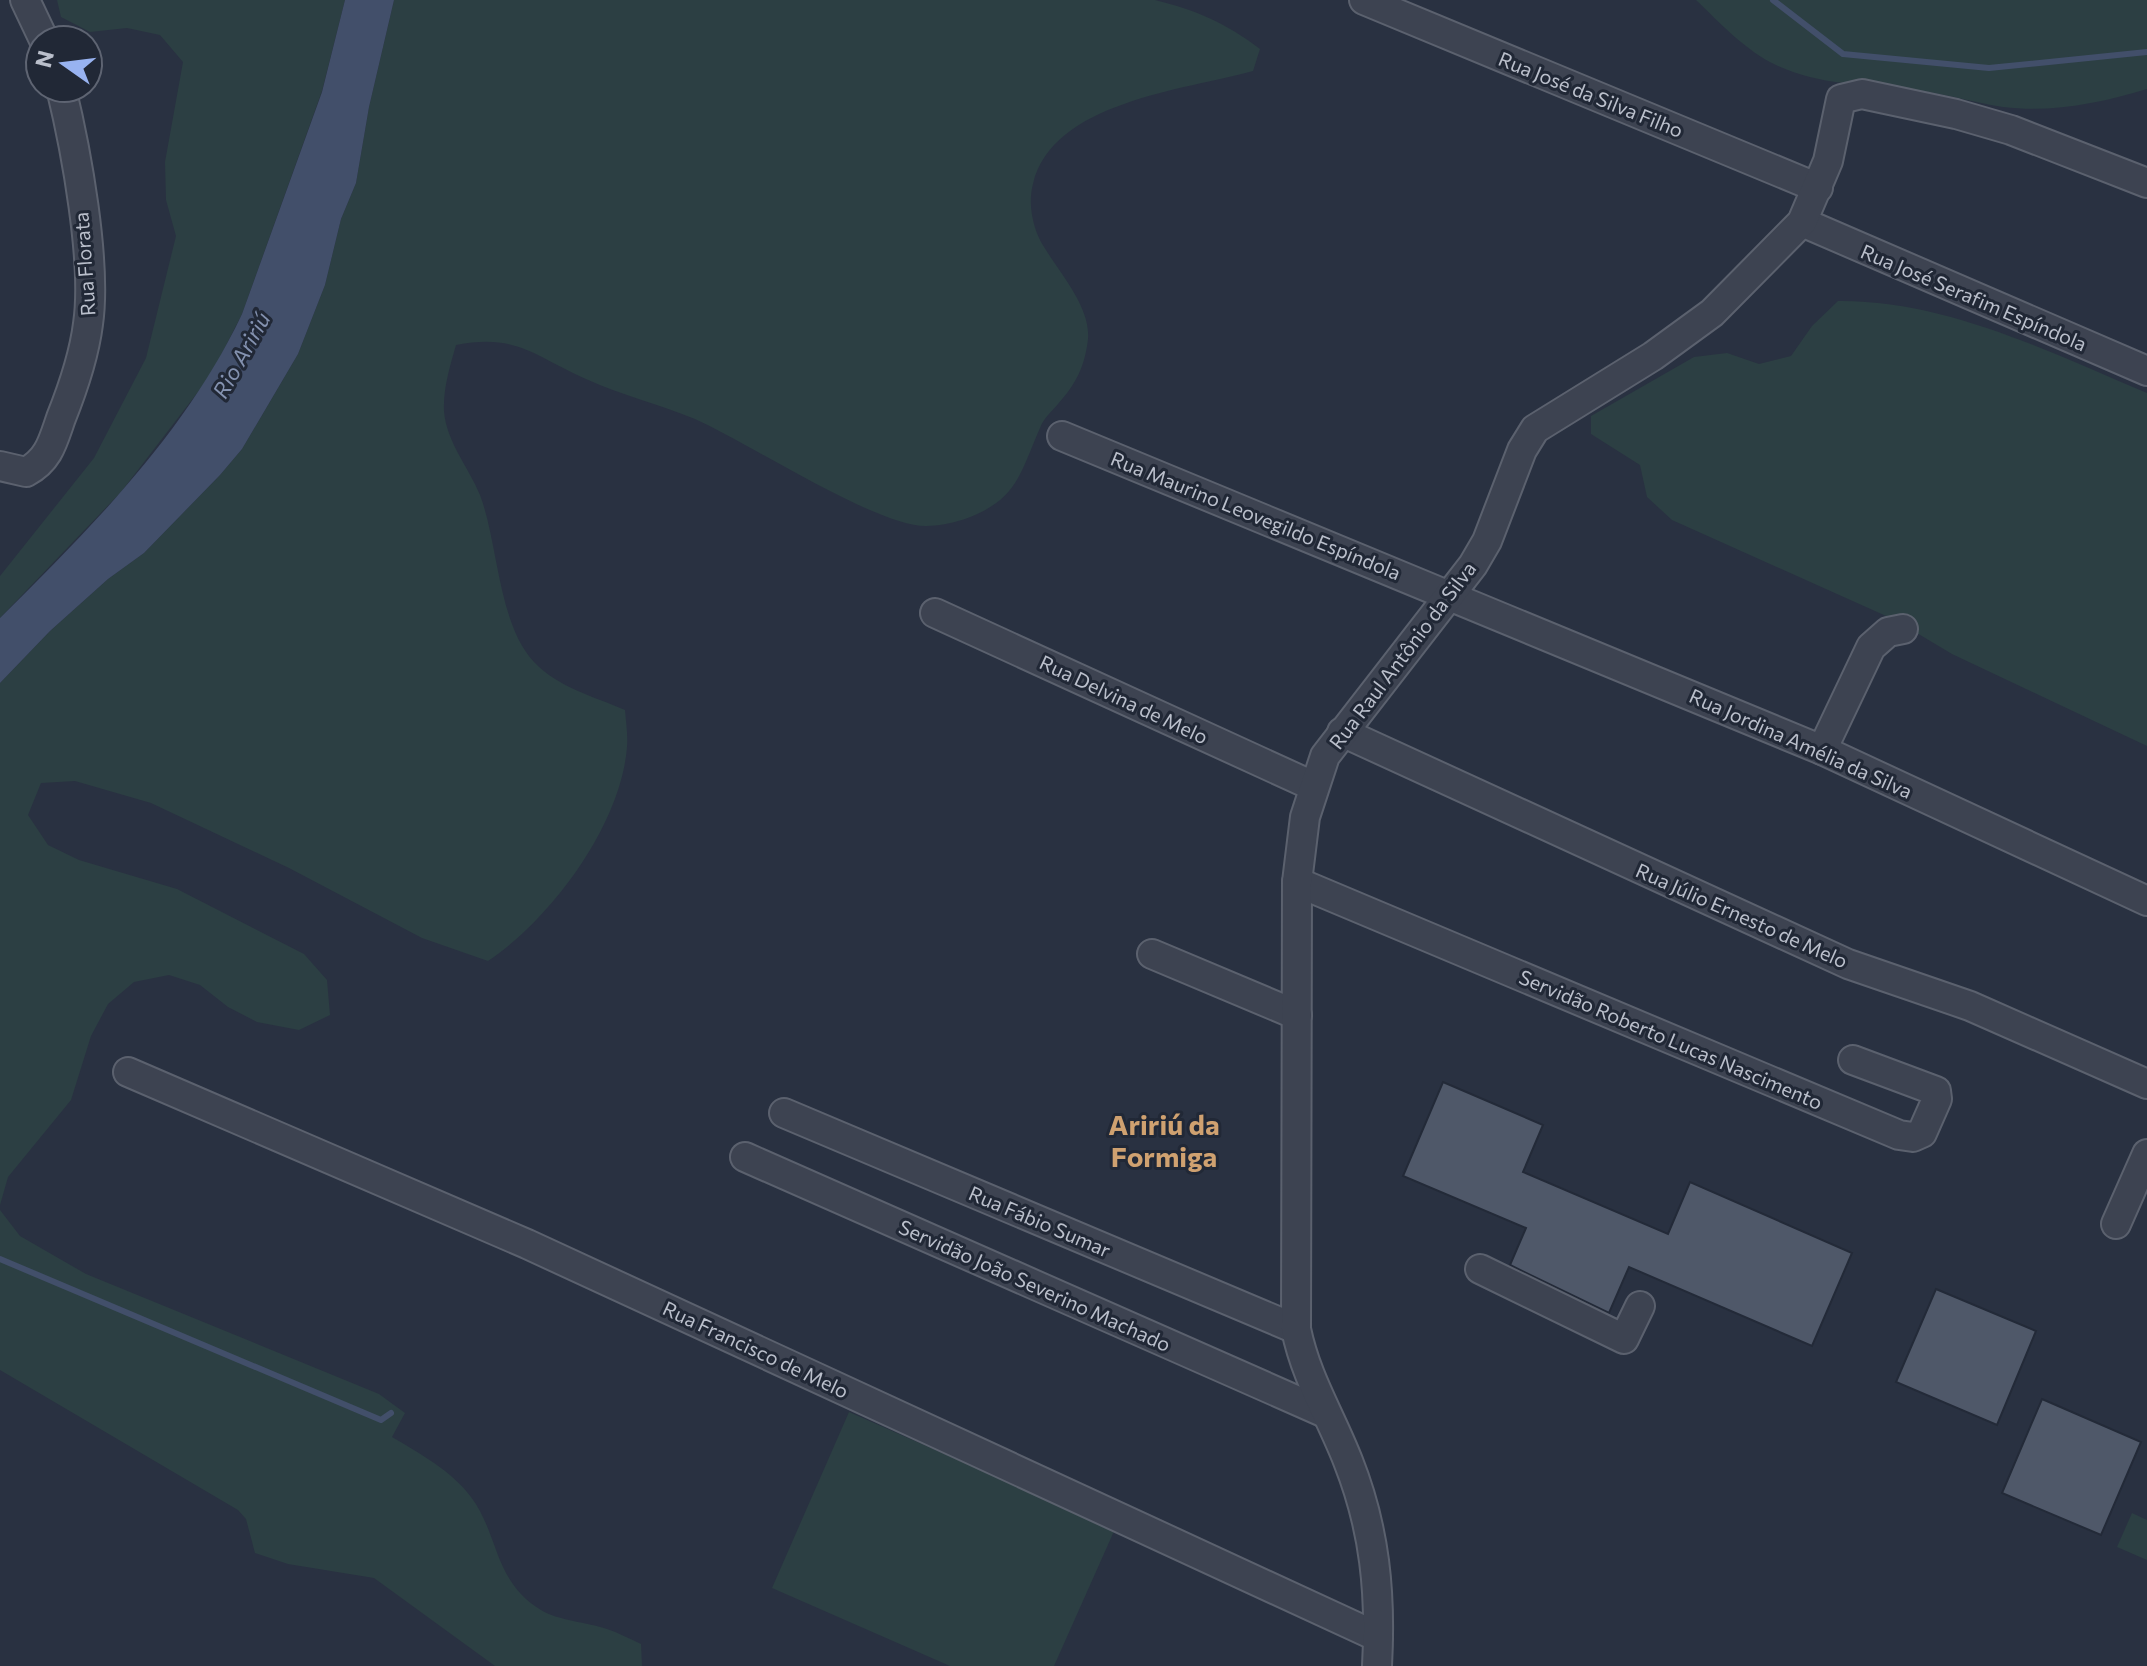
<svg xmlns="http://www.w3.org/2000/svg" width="2147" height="1666" font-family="Commissioner,sans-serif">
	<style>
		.green { fill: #2c3f43 }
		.water { fill: #424f6a }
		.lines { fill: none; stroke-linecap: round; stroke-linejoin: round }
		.stream { stroke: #424f6a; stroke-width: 6 }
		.building { fill: #4f5869; stroke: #232a38; stroke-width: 2 }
		.minor-casing { stroke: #5b616e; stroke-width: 32 }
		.minor { stroke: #3d4351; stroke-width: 28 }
		.labels { text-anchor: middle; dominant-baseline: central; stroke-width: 6; stroke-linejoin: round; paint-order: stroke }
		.street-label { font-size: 20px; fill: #babfcb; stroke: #212836 }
		.water-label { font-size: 22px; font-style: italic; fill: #8492b0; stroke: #212836 }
		.district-label { font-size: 28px; font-weight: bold; fill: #cfa170; stroke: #212836 }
	</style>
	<rect width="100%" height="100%" fill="#293141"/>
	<g class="green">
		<path d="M 57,0 L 345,0 L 322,91 L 242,314 L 211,375 L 121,492 L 0,618 L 0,576 L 94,458 L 146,358 L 176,236 L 166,200 L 165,162 L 183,62 L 160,35 L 127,28 L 90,32 L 61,17 Z"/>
		<path d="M 394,0 L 1155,0 C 1196,10 1226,23 1260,49 L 1253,71 C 1184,90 1052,102 1033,184 C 1028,202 1032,225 1041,242 C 1057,270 1091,306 1088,339 C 1085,366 1076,384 1058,404 C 1052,411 1043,419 1040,428 C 1019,476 1017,501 962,520 C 952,523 937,526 926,526 C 875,526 749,443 695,419 C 659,404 621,395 586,379 C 534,356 516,333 456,345 C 450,366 443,389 444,411 C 446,441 469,468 480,495 C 498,542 498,624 534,662 C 559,688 593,696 625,710 C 626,722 628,735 627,747 C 621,825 551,919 488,961 L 422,938 L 289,868 L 151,803 L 75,781 L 41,783 L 28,815 L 48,845 L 79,860 L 177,889 L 304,954 L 327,980 L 330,1015 L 299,1030 L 257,1022 L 228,1007 L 200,985 L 169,975 L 134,982 L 108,1004 L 91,1036 L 71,1100 L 8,1177 L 0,1205 L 0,683 L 50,631 L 108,579 L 144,553 L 220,475 L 242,449 L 298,354 L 325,285 L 341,219 L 356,183 L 369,107 Z"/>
		<path d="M 1696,0 L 2147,0 L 2147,89 C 2101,103 2052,113 2003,107 C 1971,102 1939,92 1907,89 C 1862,84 1819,85 1776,65 C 1746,51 1720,23 1696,0 Z"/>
		<path d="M 1838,301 C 1946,300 2049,352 2147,393 L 2147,746 L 1952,654 L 1895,620 L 1672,520 L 1647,497 L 1640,465 L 1591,434 L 1591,416 L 1694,357 L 1727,353 L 1759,364 L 1791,356 L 1812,326 Z"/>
		<path d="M 0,1210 L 20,1236 L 86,1274 L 379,1394 L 405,1413 L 392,1437 C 419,1453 452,1471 471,1497 C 500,1536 493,1581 541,1610 C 559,1621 587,1622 607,1629 C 619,1633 630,1639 641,1644 L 642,1666 L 495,1666 L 374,1578 L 288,1564 L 255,1553 L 246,1519 L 238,1510 L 0,1370 Z"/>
		<path d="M 849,1412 L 1115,1529 L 1054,1666 L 950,1666 L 772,1588 Z"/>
		<path d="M 2132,1513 L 2147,1520 L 2147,1560 L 2117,1547 Z"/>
	</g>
	<path class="water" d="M 345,0 L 394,0 L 369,107 L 356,183 L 341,219 L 325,285 L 298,354 L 242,449 L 220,475 L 144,553 L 108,579 L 50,631 L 0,683 L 0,618 C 91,528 187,431 242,314 L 322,92 Z"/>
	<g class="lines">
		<g class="stream">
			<path d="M 1773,0 L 1843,54 L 1989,68 L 2147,52"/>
			<path d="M 0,1259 L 381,1420 L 391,1413"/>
		</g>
	</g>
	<g class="building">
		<path d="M 1443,1082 L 1543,1125 L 1523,1172 L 1668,1234 L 1690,1182 L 1852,1253 L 1812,1346 L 1629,1267 L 1609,1313 L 1510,1265 L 1526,1228 L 1403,1176 Z"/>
		<path d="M 1936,1289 L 2036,1331 L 1997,1425 L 1896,1382 Z"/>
		<path d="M 2042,1399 L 2141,1442 L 2101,1535 L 2002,1493 Z"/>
	</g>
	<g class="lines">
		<g class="minor-casing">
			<g id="minor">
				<path d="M 25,0 L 44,40"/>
				<path d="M 1364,0 L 1818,188"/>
				<path d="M 1802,222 L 2147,371"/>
				<path d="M 1062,436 L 1822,750 L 2147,901"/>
				<path d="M 0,466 L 26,472 C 49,460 53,441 61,418 C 73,388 84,356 88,324 C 97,263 76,149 61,88"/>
				<path d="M 935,613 L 1313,786"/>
				<path d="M 1342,732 L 1848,964 L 1970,1006 L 2147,1084"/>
				<path d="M 1822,750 L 1871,647 L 1888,632 L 1903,629"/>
				<path d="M 1297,882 L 1899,1135 L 1913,1137 L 1922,1133 L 1937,1099 L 1936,1091 L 1853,1060"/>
				<path d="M 1152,954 L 1297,1015"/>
				<path d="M 128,1072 L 527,1244 L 1378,1637"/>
				<path d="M 784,1113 L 1296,1329"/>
				<path d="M 745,1157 L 1325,1413"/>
				<path d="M 2116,1224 L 2147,1154"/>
				<path d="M 1480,1269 L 1624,1339 L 1640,1306"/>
				<path d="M 1377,1666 C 1381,1593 1375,1529 1348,1461 C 1330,1415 1306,1378 1296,1329 L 1297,882 L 1305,817 L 1325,756 L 1473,565 L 1487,541 L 1522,450 L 1535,429 L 1653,356 L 1712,313 L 1802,222 L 1828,161 L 1841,99 L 1862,94 L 1956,114 L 2011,130 L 2147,183"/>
			</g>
		</g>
		<use href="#minor" class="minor"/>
	</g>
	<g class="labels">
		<g class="street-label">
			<text transform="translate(1591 94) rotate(22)">Rua José da Silva Filho</text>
			<text transform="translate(84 264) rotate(-94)">Rua Florata</text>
			<text transform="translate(1974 297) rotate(23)">Rua José Serafim Espíndola</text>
			<text transform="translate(1256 515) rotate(22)">Rua Maurino Leovegildo Espíndola</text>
			<text transform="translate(1402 655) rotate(-53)">Rua Raul Antônio da Silva</text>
			<text transform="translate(1124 699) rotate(25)">Rua Delvina de Melo</text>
			<text transform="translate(1801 743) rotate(24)">Rua Jordina Amélia da Silva</text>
			<text transform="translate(1742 915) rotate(24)">Rua Júlio Ernesto de Melo</text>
			<text transform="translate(1671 1039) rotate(23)">Servidão Roberto Lucas Nascimento</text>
			<text transform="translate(1040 1221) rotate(23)">Rua Fábio Sumar</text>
			<text transform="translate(1035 1285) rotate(24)">Servidão João Severino Machado</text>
			<text transform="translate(756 1349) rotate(25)">Rua Francisco de Melo</text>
		</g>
		<g class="water-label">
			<text transform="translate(241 355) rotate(-61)">Rio Aririú</text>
		</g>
		<g class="district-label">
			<text x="1164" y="1124">Aririú da<tspan x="1164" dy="32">Formiga</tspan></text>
		</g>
	</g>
	<g transform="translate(64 64) rotate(284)"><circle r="38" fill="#212836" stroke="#5e6472" stroke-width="2"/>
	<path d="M0-6L14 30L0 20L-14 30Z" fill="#98b3f1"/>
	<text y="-12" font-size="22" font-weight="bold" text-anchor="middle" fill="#babfcb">N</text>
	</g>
</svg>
